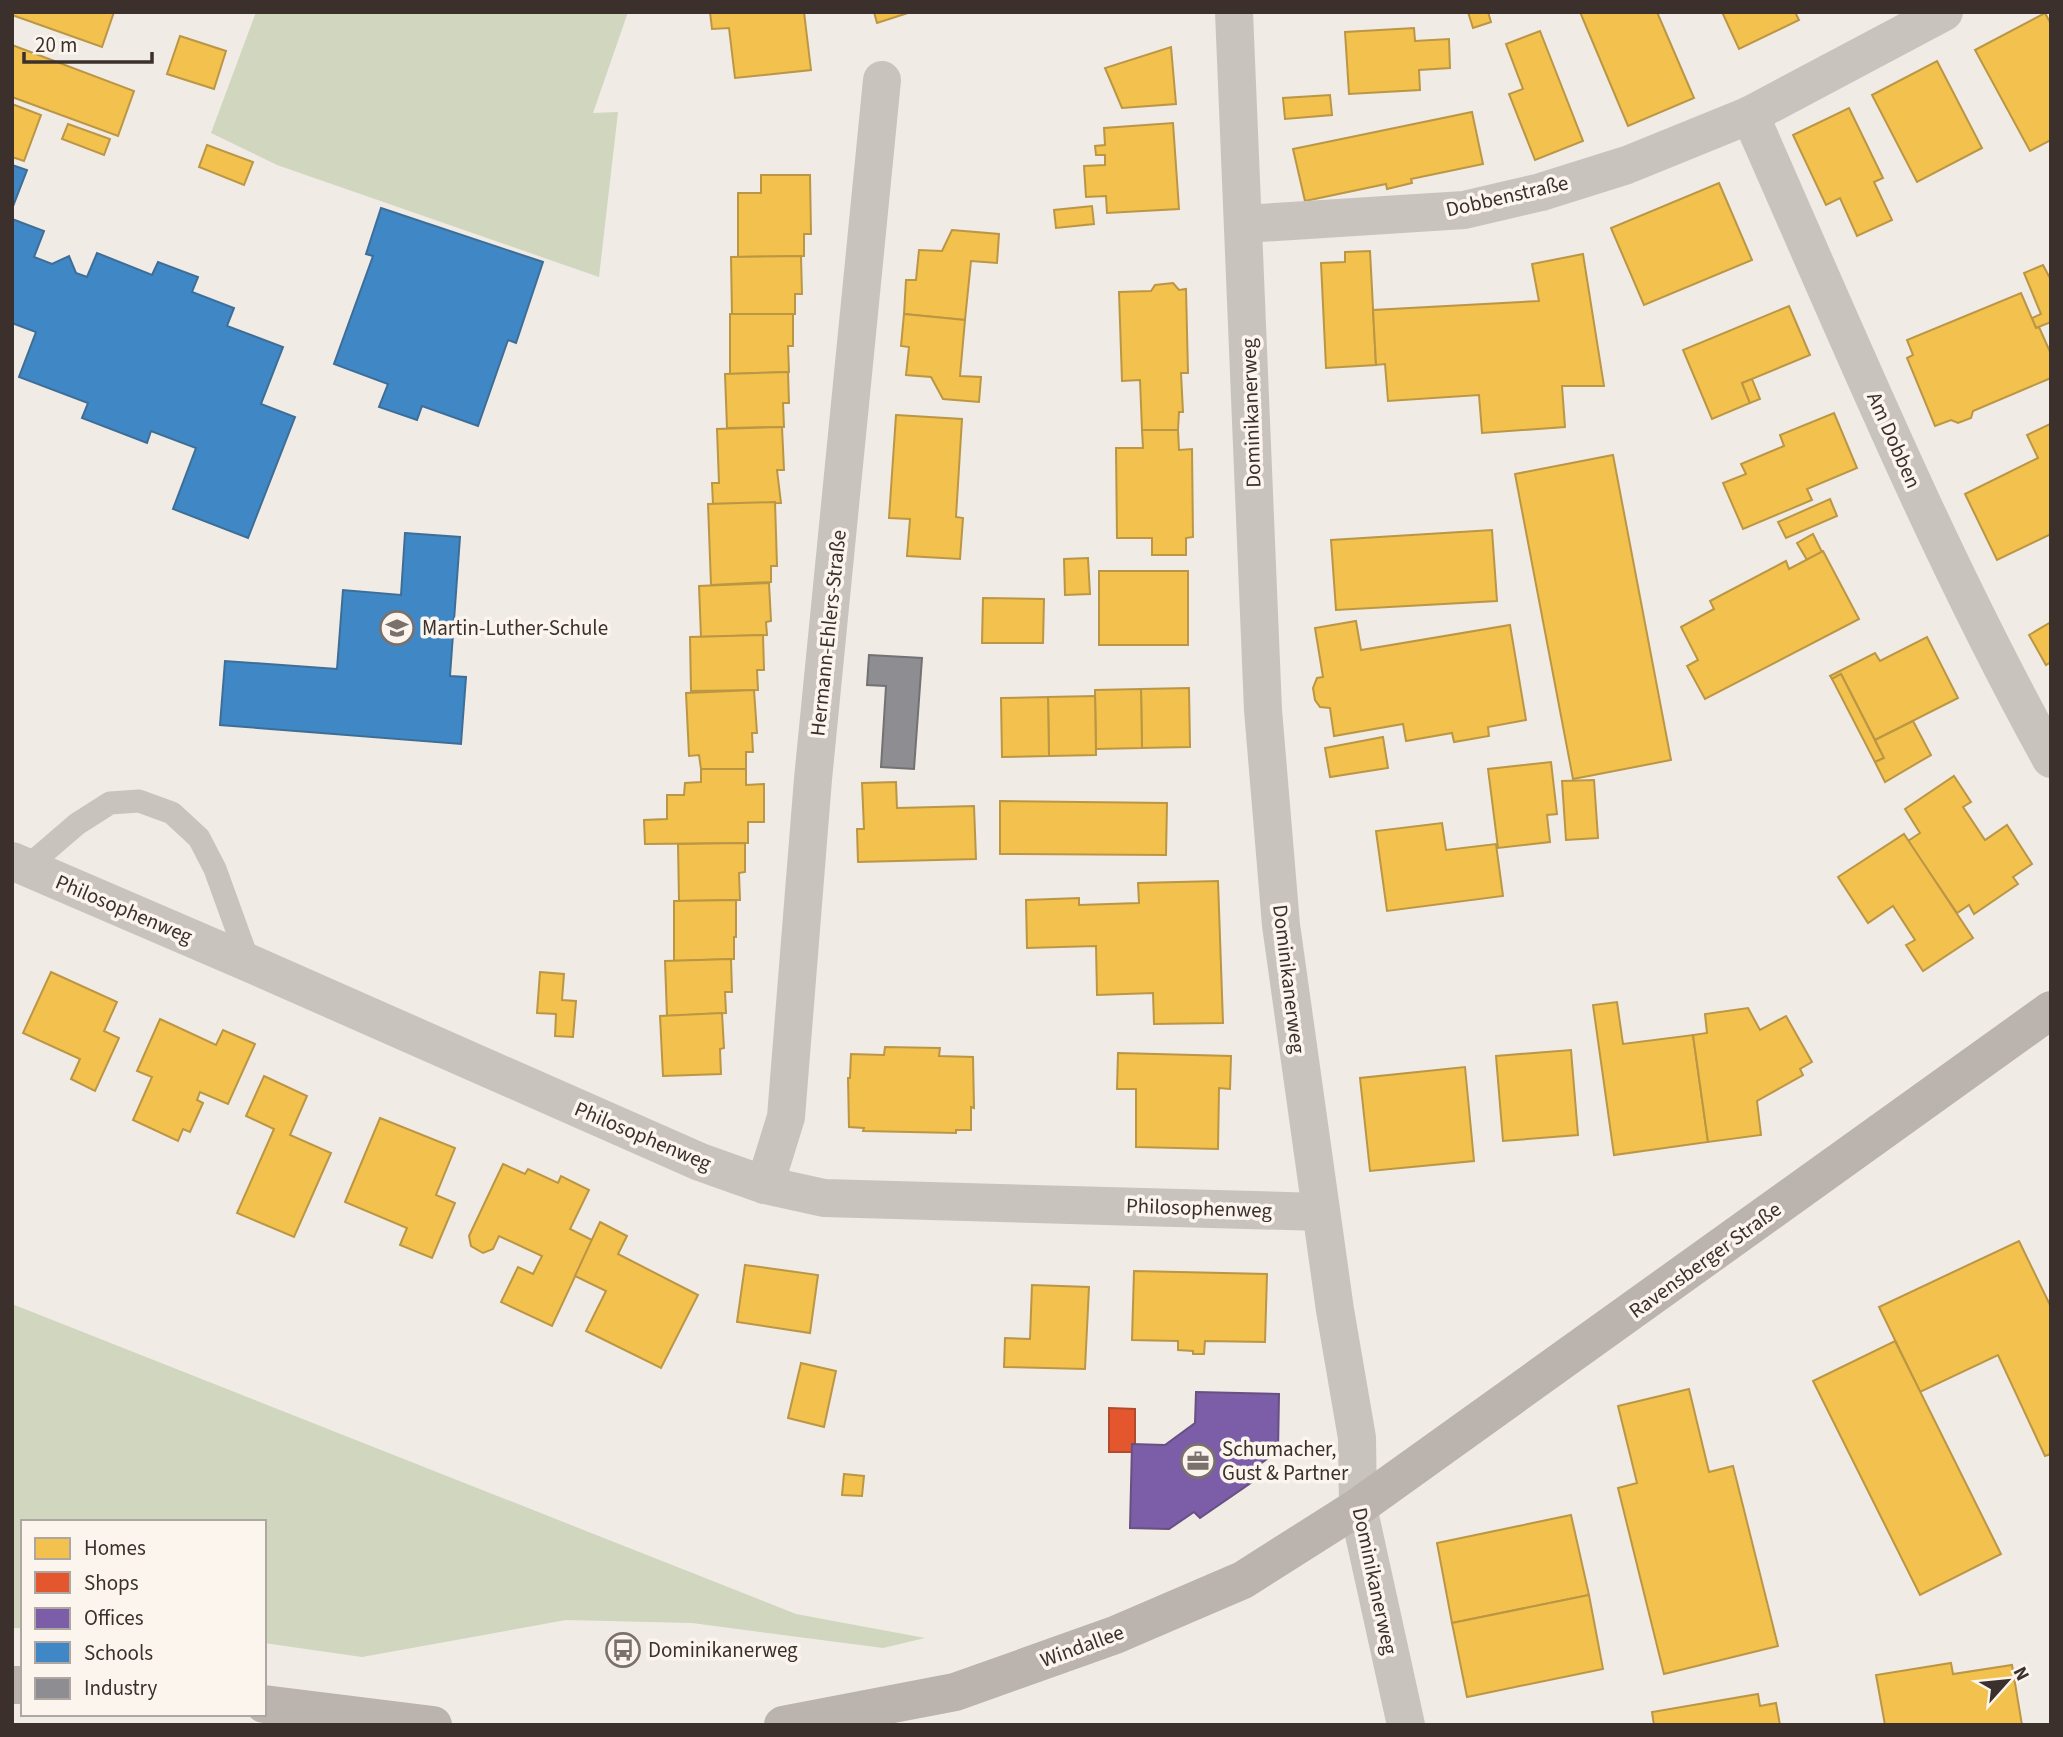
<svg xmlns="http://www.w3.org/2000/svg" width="2063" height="1737" font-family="'Source Sans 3',sans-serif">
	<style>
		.green { fill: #d1d6bf }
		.homes { fill: #f2c14e; stroke: #bb9644; stroke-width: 2 }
		.shops { fill: #e4572e; stroke: #b14b2d; stroke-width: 2 }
		.offices { fill: #7b5ea7; stroke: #685082; stroke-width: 2 }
		.schools { fill: #3f88c5; stroke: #3e6e97; stroke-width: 2 }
		.industry { fill: #8d8d92; stroke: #747173; stroke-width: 2 }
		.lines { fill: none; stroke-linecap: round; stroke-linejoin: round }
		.lane { stroke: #c9c3be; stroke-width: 23 }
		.street { stroke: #c9c3be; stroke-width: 38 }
		.secondary { stroke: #bab3ae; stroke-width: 38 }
		.labels { text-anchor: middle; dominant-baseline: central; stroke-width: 7; stroke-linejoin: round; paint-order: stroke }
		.street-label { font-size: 21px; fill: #3b302b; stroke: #fbf5ee }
		.poi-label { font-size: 21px; fill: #3b302b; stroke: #fbf5ee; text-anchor: start }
	</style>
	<rect width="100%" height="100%" fill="#f0ebe5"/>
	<g class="green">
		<path d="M 256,12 L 628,12 L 593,113 L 618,112 L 599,277 L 277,165 L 211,133 Z"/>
		<path d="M 12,1304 L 796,1614 L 925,1638 L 883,1648 L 692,1623 L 566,1620 L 362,1657 L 264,1643 L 264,1522 L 23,1522 L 23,1628 L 12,1628 Z"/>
	</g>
	<g class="homes">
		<path d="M 12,12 L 114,12 L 102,47 L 12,15 Z"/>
		<path d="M 710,12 L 804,12 L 811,70 L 735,78 L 729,28 L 712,29 Z"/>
		<path d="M 874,12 L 911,12 L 877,23 Z"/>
		<path d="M 1468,12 L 1488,12 L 1491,22 L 1473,28 Z"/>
		<path d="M 1580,12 L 1657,12 L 1694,98 L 1628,126 Z"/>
		<path d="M 1722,12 L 1795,12 L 1799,20 L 1739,49 Z"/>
		<path d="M 2045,13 L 2051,24 L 2051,140 L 2030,151 L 1975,50 Z"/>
		<path d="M 1414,28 L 1415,41 L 1449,39 L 1450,68 L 1419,70 L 1420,90 L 1349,94 L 1345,32 Z"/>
		<path d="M 1540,31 L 1583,141 L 1535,160 L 1509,94 L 1523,89 L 1506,44 Z"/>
		<path d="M 180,36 L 226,51 L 214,89 L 167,74 Z"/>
		<path d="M 12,45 L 134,91 L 118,136 L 12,97 Z"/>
		<path d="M 1171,47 L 1176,104 L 1122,108 L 1105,68 Z"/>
		<path d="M 1937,61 L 1982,148 L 1917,182 L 1872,95 Z"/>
		<path d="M 1330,95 L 1332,115 L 1285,119 L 1283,98 Z"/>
		<path d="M 12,104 L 41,115 L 24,161 L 12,157 Z"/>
		<path d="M 1849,108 L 1883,178 L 1874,182 L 1892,220 L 1857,236 L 1840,198 L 1826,205 L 1793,135 Z"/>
		<path d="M 1472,112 L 1483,164 L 1411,179 L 1412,183 L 1387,189 L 1386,184 L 1305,201 L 1293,149 Z"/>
		<path d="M 1173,123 L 1179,209 L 1107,213 L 1106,196 L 1086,197 L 1084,166 L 1105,165 L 1105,155 L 1096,155 L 1095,146 L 1105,145 L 1104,128 Z"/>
		<path d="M 68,124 L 110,139 L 104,155 L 62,139 Z"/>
		<path d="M 207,145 L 253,162 L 244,185 L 199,167 Z"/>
		<path d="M 761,175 L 810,175 L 811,234 L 804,234 L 804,256 L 738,257 L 738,193 L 761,193 Z"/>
		<path d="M 1719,183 L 1752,260 L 1644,305 L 1611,228 Z"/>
		<path d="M 1092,206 L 1094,224 L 1056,228 L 1054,210 Z"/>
		<path d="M 952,230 L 999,234 L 997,263 L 971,261 L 965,320 L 904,314 L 906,280 L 916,280 L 919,250 L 942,251 Z"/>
		<path d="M 1370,251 L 1376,365 L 1326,368 L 1321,263 L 1345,262 L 1345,252 Z"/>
		<path d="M 1583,254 L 1604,386 L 1562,386 L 1565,427 L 1482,433 L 1479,395 L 1388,401 L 1385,364 L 1376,365 L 1373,310 L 1539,301 L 1532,264 Z"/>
		<path d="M 801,256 L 802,294 L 795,294 L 795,314 L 732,315 L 731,257 Z"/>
		<path d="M 2043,265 L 2051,280 L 2051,322 L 2036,328 L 2032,318 L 2041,314 L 2024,273 Z"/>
		<path d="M 1173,283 L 1179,290 L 1186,289 L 1188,373 L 1181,373 L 1183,412 L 1179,412 L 1178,430 L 1142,430 L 1140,380 L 1122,381 L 1119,292 L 1151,291 L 1155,285 Z"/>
		<path d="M 2021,293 L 2036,328 L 2039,327 L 2051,354 L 2051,378 L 1973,411 L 1971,418 L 1958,423 L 1951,420 L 1935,426 L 1907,358 L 1913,355 L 1907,340 Z"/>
		<path d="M 1789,306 L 1810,355 L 1742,383 L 1750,403 L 1712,419 L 1683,350 Z"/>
		<path d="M 730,314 L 793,314 L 793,346 L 788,346 L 789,372 L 730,374 Z"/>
		<path d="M 904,314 L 965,320 L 960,376 L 981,377 L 979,402 L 943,399 L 931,377 L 906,375 L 909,347 L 901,346 Z"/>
		<path d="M 788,372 L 789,403 L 783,403 L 784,427 L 727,428 L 725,374 Z"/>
		<path d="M 1752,379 L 1760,399 L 1750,403 L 1742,383 Z"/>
		<path d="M 1834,413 L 1857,468 L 1807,489 L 1812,500 L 1743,529 L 1723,483 L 1746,474 L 1741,464 L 1784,446 L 1780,435 Z"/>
		<path d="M 896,415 L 962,419 L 956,517 L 963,518 L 960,559 L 907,556 L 910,519 L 889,518 Z"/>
		<path d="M 2050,424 L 2051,534 L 1997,560 L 1965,494 L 2038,458 L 2027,435 Z"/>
		<path d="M 782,427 L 784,470 L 777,470 L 781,503 L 713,504 L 712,483 L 719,483 L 717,429 Z"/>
		<path d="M 1142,430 L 1178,430 L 1179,450 L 1192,449 L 1193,537 L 1186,538 L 1186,555 L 1152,555 L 1152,538 L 1117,538 L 1116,448 L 1143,448 Z"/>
		<path d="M 1613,455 L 1671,760 L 1573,779 L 1515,474 Z"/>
		<path d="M 1830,499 L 1837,516 L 1786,538 L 1778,522 Z"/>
		<path d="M 775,502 L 777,566 L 771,566 L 771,582 L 711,585 L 708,504 Z"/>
		<path d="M 1492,530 L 1497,601 L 1336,610 L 1331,540 Z"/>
		<path d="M 1813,534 L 1822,552 L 1807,560 L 1797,543 Z"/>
		<path d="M 1823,551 L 1859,619 L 1705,699 L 1687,666 L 1698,660 L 1681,627 L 1714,609 L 1710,601 L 1786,561 L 1789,569 Z"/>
		<path d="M 1088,558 L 1090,594 L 1065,595 L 1064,559 Z"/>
		<rect x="1099" y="571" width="89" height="74"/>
		<path d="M 769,583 L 771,621 L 766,622 L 767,635 L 701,637 L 699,586 Z"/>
		<path d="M 983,598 L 1044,599 L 1043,643 L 982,643 Z"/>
		<path d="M 1356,621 L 1361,650 L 1510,625 L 1526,720 L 1488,727 L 1489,736 L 1454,742 L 1452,733 L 1406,741 L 1403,724 L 1334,736 L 1330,708 L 1320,707 L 1315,700 L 1313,688 L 1317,678 L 1323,677 L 1315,628 Z"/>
		<path d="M 2051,622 L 2051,662 L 2046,665 L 2029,635 Z"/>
		<path d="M 763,635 L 764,670 L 757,670 L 758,690 L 691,691 L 690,637 Z"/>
		<path d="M 1927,637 L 1958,698 L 1875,740 L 1841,674 L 1832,679 L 1830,676 L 1875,653 L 1880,661 Z"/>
		<path d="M 1841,674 L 1884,758 L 1875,762 L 1832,679 Z"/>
		<path d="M 1189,688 L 1190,747 L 1142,748 L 1141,689 Z"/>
		<path d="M 1141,689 L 1142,748 L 1096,749 L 1095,690 Z"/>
		<path d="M 754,690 L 757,733 L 752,733 L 753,752 L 746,752 L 746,769 L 701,769 L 699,755 L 689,756 L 686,693 Z"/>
		<path d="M 1095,696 L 1096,755 L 1049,756 L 1048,697 Z"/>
		<path d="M 1048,697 L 1049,756 L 1002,757 L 1001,698 Z"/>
		<path d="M 1913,721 L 1931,755 L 1885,782 L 1875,762 L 1884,758 L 1875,740 Z"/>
		<path d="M 1383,737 L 1388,768 L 1330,777 L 1325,748 Z"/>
		<path d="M 1551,762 L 1557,814 L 1547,815 L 1550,842 L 1498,848 L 1488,769 Z"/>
		<path d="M 701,769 L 746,769 L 746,785 L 764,784 L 764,822 L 748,822 L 748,843 L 645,844 L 644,820 L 667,819 L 667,795 L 684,795 L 685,783 L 701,782 Z"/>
		<path d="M 1954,776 L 1971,802 L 1963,807 L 1985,840 L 2007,825 L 2032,864 L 2013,877 L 2018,884 L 1974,914 L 1969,905 L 1957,913 L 1908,841 L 1920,833 L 1905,809 Z"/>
		<path d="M 1594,780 L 1598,838 L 1566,840 L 1562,781 Z"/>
		<path d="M 896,782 L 897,808 L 974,806 L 976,859 L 858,862 L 857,829 L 864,829 L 862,783 Z"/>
		<path d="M 1000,801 L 1167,803 L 1166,855 L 1000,854 Z"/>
		<path d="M 1442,823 L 1446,850 L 1496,844 L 1503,896 L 1387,911 L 1376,831 Z"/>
		<path d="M 1904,834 L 1973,938 L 1923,971 L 1906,945 L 1915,940 L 1893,906 L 1868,923 L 1838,877 Z"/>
		<path d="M 745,843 L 745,872 L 739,873 L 740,900 L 679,901 L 678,844 Z"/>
		<path d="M 1218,881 L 1223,1023 L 1154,1024 L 1153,993 L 1097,995 L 1096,946 L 1027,948 L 1026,900 L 1079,898 L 1079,905 L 1139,903 L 1138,883 Z"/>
		<path d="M 736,900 L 736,937 L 734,937 L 734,959 L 674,961 L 674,901 Z"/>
		<path d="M 731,959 L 732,992 L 725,992 L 726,1013 L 667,1016 L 665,961 Z"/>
		<path d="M 51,972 L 117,1002 L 104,1031 L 119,1038 L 95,1091 L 71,1079 L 80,1059 L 23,1033 Z"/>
		<path d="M 540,972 L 564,974 L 562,1000 L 576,1001 L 573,1037 L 555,1036 L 556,1014 L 537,1013 Z"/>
		<path d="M 1617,1002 L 1623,1044 L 1693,1035 L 1708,1142 L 1614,1155 L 1593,1005 Z"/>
		<path d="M 1748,1008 L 1760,1030 L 1786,1016 L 1812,1062 L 1800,1069 L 1803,1075 L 1757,1101 L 1761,1135 L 1708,1142 L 1693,1035 L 1707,1033 L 1705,1014 Z"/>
		<path d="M 722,1013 L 724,1048 L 720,1049 L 721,1074 L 663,1076 L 660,1016 Z"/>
		<path d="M 160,1019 L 216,1045 L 223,1030 L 255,1044 L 228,1104 L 200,1092 L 197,1100 L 203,1103 L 190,1132 L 183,1129 L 178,1141 L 133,1120 L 152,1077 L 137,1071 Z"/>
		<path d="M 885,1047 L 940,1048 L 939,1056 L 973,1057 L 974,1108 L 971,1107 L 971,1130 L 956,1130 L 956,1133 L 863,1131 L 864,1128 L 849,1127 L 848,1078 L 850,1078 L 851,1054 L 884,1055 Z"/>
		<path d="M 1571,1050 L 1578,1135 L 1503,1141 L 1496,1056 Z"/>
		<path d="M 1118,1053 L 1231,1056 L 1230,1089 L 1219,1088 L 1218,1149 L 1136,1147 L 1136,1089 L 1117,1089 Z"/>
		<path d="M 1465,1067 L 1474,1161 L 1370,1171 L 1360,1078 Z"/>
		<path d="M 264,1076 L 307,1096 L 290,1135 L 331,1153 L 294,1237 L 237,1213 L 274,1129 L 246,1116 Z"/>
		<path d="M 380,1118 L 455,1148 L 436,1195 L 455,1203 L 432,1258 L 400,1245 L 407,1228 L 345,1202 Z"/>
		<path d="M 503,1164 L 525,1174 L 528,1169 L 558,1183 L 561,1176 L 589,1190 L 570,1229 L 592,1240 L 552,1326 L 501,1302 L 518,1267 L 533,1274 L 542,1256 L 499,1236 L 493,1249 L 483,1253 L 471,1246 L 469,1236 Z"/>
		<path d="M 600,1222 L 627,1236 L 618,1254 L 698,1295 L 661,1368 L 586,1331 L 606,1291 L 575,1276 Z"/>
		<path d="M 2019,1241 L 2051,1307 L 2051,1454 L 2045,1456 L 1998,1355 L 1920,1392 L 1879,1307 Z"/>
		<path d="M 745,1265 L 818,1275 L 810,1333 L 737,1322 Z"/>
		<path d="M 1134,1271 L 1267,1274 L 1265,1342 L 1205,1341 L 1204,1354 L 1193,1354 L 1193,1351 L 1178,1350 L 1178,1341 L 1132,1340 Z"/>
		<path d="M 1032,1285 L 1089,1287 L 1085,1369 L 1004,1367 L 1005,1338 L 1030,1339 Z"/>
		<path d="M 1895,1341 L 2001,1554 L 1920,1595 L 1813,1381 Z"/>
		<path d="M 801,1363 L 836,1371 L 824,1427 L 788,1418 Z"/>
		<path d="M 1689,1389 L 1709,1472 L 1733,1466 L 1778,1646 L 1664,1674 L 1618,1488 L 1637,1483 L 1618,1406 Z"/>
		<path d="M 844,1474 L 864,1476 L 862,1496 L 842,1495 Z"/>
		<path d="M 1571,1515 L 1589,1595 L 1452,1623 L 1437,1543 Z"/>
		<path d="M 1589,1595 L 1603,1669 L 1467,1697 L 1452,1623 Z"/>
		<path d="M 1951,1663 L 1953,1674 L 2012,1665 L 2022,1725 L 1885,1725 L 1876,1675 Z"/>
		<path d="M 1758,1694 L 1760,1706 L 1776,1703 L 1780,1725 L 1654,1725 L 1652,1712 Z"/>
	</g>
	<path class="shops" d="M 1109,1408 L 1135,1409 L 1135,1444 L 1132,1444 L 1133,1452 L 1109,1452 Z"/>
	<path class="offices" d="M 1196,1392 L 1279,1394 L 1278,1451 L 1252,1470 L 1258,1478 L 1200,1518 L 1194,1512 L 1169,1529 L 1130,1528 L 1132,1444 L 1165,1445 L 1195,1423 Z"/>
	<g class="schools">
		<path d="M 12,165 L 27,170 L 12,209 Z"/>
		<path d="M 381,208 L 543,262 L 516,343 L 508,340 L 478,426 L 422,406 L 417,420 L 379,407 L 388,384 L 334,364 L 373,256 L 366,254 Z"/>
		<path d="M 12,219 L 44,231 L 34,257 L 52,264 L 69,256 L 76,273 L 87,277 L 97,253 L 152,275 L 158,262 L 198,277 L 192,292 L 234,308 L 227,326 L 283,347 L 261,404 L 295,417 L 248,538 L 173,509 L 196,448 L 151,431 L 147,443 L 82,418 L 88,403 L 19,377 L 36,332 L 12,323 Z"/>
		<path d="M 405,533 L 460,537 L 450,676 L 466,677 L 461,744 L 220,725 L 225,661 L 337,669 L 343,590 L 401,595 Z"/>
	</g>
	<path class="industry" d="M 869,655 L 922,658 L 914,769 L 881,767 L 886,686 L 867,685 Z"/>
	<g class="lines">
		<path class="lane" d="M 27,867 L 77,824 L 110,803 L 139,801 L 172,813 L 199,838 L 215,869 L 249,963"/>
		<g class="street">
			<path d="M 1234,12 L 1263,710 L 1281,925 L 1335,1310 L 1357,1438 L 1358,1507 L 1406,1725"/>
			<path d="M 1750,115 C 1846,332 1936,551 2051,759"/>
			<path d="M 1244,224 L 1464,210 L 1541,192 L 1627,165 L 1750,115 L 1944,12"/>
			<path d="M 12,861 L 249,963 L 700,1162 L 765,1185 L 824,1198 L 1321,1212"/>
			<path d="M 765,1185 L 786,1117 L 813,779 L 882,80"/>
		</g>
		<g class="secondary">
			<path d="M 12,1685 L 23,1685"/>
			<path d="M 264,1704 L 433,1725"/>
			<path d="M 783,1725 L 955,1692 L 1115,1635 L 1243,1580 L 1358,1507 L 2051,1010"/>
		</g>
	</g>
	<defs>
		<g id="school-ring" transform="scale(1.75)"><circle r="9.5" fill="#fbf5ee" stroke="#7a716c" stroke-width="1.5"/><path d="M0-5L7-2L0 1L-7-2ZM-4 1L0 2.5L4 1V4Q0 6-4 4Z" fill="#7a716c"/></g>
		<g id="office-ring" transform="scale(1.75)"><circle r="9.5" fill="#fbf5ee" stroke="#7a716c" stroke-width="1.5"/><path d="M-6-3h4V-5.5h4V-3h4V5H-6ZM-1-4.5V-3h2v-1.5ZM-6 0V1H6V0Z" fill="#7a716c"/></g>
		<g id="bus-ring" transform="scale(1.75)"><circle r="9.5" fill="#fbf5ee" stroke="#7a716c" stroke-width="1.5"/><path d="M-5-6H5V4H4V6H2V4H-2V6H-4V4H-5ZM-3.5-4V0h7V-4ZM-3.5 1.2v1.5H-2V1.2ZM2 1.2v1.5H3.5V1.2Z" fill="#7a716c"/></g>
	</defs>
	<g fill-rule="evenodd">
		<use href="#school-ring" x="397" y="628"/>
		<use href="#office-ring" x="1198" y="1461"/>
		<use href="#bus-ring" x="623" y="1650"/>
	</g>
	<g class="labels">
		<g class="street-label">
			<text transform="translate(1507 196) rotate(-13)">Dobbenstraße</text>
			<text transform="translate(1251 413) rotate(-92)">Dominikanerweg</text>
			<text transform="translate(1894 440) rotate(66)">Am Dobben</text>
			<text transform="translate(828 633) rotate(-84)">Hermann-Ehlers-Straße</text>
			<text transform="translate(124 909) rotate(23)">Philosophenweg</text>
			<text transform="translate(1289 979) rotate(83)">Dominikanerweg</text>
			<text transform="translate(643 1136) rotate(23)">Philosophenweg</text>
			<text transform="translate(1199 1208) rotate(2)">Philosophenweg</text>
			<text transform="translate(1705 1260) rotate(-36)">Ravensberger Straße</text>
			<text transform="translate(1375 1581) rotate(78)">Dominikanerweg</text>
			<text transform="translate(1082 1646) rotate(-20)">Windallee</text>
		</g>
		<g class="poi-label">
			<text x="422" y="628">Martin-Luther-Schule</text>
			<text x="1222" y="1449">Schumacher,<tspan x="1222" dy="24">Gust &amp; Partner</tspan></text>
			<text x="648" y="1650">Dominikanerweg</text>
		</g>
	</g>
	<rect width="2063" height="1737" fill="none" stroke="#3b302b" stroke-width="28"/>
	<rect x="21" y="1520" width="245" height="196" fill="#fbf5ee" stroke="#aea6a0" stroke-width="2"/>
	<rect x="35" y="1538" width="35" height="21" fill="#f2c14e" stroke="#aea6a0" stroke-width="2"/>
	<text x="84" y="1555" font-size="21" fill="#3b302b">Homes</text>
	<rect x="35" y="1572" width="35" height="21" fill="#e4572e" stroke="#aea6a0" stroke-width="2"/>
	<text x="84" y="1590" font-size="21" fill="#3b302b">Shops</text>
	<rect x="35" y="1608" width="35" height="21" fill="#7b5ea7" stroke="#aea6a0" stroke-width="2"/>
	<text x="84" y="1625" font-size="21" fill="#3b302b">Offices</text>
	<rect x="35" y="1642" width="35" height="21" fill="#3f88c5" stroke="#aea6a0" stroke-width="2"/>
	<text x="84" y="1660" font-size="21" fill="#3b302b">Schools</text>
	<rect x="35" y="1678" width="35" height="21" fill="#8d8d92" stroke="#aea6a0" stroke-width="2"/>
	<text x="84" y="1695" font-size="21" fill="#3b302b">Industry</text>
	<g transform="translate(2007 1681) rotate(63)" stroke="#fbf5ee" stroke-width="5" paint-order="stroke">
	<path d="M0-5L12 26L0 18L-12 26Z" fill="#3b302b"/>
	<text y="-10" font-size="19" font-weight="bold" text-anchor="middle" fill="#3b302b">N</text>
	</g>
	<path d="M24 52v10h128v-10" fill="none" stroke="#3b302b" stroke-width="3.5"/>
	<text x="35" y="52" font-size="21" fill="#3b302b" stroke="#fbf5ee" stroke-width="5" paint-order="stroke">20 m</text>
</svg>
